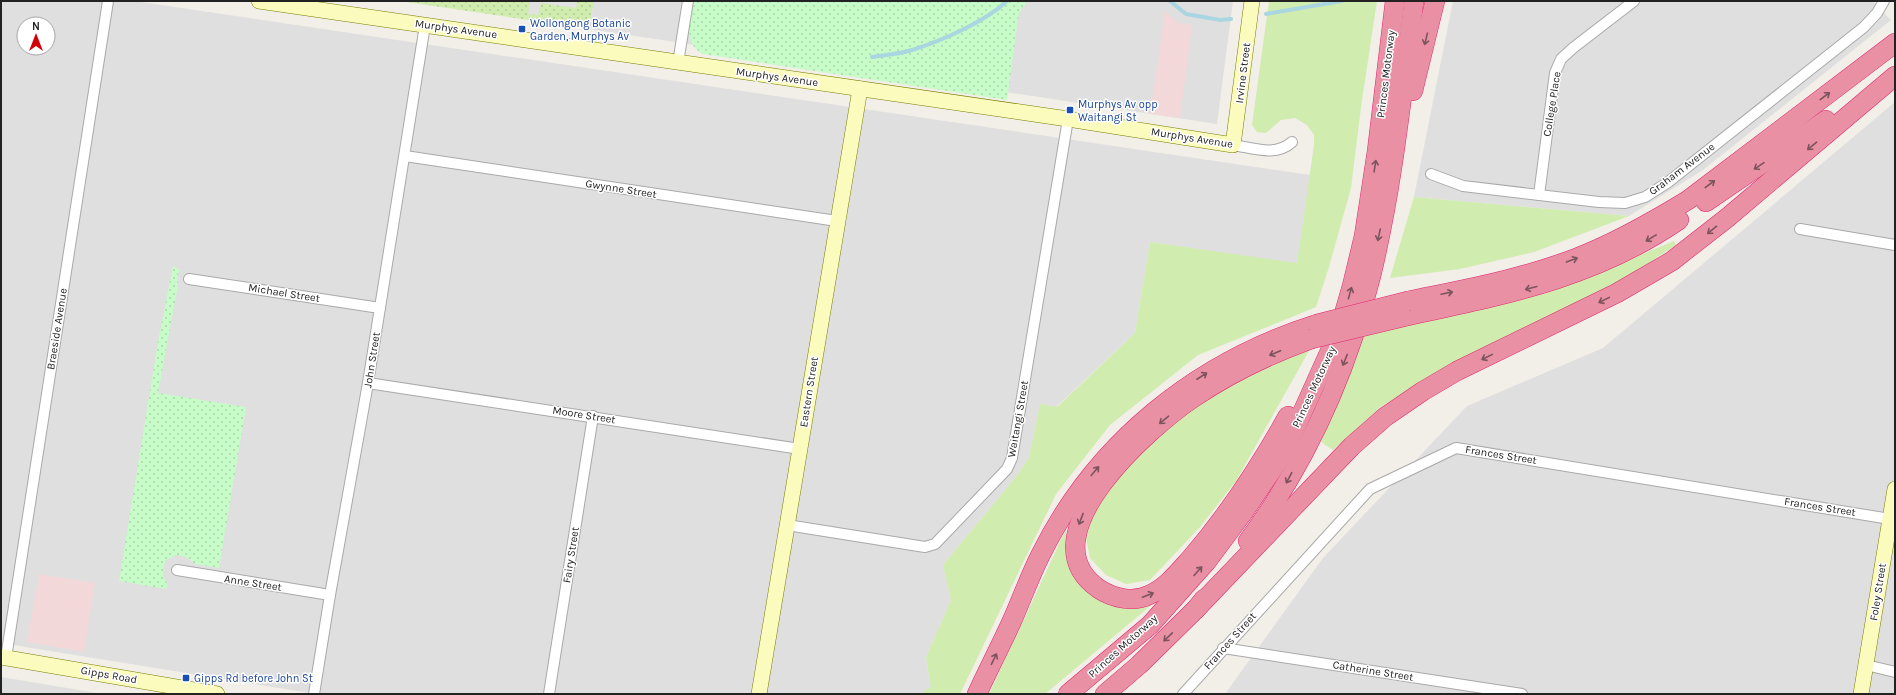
<svg xmlns="http://www.w3.org/2000/svg" width="1896" height="695" font-family="Karla,sans-serif">
	<style>
		.residential { fill: #e0dfdf; fill-rule: evenodd }
		.commercial { fill: #f2d8d8 }
		.grass { fill: #d0ecaf }
		.park { fill: url(#park-dots) }
		.garden { fill: url(#garden-dots) }
		.parking { fill: #e2e2e2 }
		.lines { fill: none; stroke-linecap: round; stroke-linejoin: round }
		.stream { stroke: #a9d6e0; stroke-width: 4 }
		.street-casing { stroke: #a9a9a9; stroke-width: 12 }
		.secondary-casing { stroke: #777e03; stroke-width: 16 }
		.highway-casing { stroke: #df276f; stroke-width: 20 }
		.street { stroke: #fff; stroke-width: 10 }
		.secondary { stroke: #fbfbbd; stroke-width: 15 }
		.highway { stroke: #e990a5; stroke-width: 19 }
		.highway-bridge-casing { stroke: #df276f; stroke-width: 20; stroke-linecap: butt }
		.highway-bridge { stroke: #e990a5; stroke-width: 19 }
		.oneway { stroke: #7c545d }
		.transit-dot { fill: #1a4fb4; stroke: #fff; stroke-width: 1.5 }
		.labels { text-anchor: middle; dominant-baseline: central; stroke-width: 3; stroke-linejoin: round; paint-order: stroke }
		.transit-label { font-size: 11px; fill: #164399; stroke: #fff; text-anchor: start }
		.street-label { font-size: 11px; fill: #222; stroke: #fff }
	</style>
	<defs>
		<pattern id="park-dots" width="8" height="8" patternUnits="userSpaceOnUse"><rect width="8" height="8" fill="#c7fbc8"/><path d="M2 2h.1M6 6h.1" fill="none" stroke="#abd7ac" stroke-width="1.8" stroke-linecap="round"/></pattern>
		<pattern id="garden-dots" width="8" height="8" patternUnits="userSpaceOnUse"><rect width="8" height="8" fill="#d0ecaf"/><path d="M2 2h.1M6 6h.1" fill="none" stroke="#b2ca96" stroke-width="1.8" stroke-linecap="round"/></pattern>
	</defs>
	<rect width="100%" height="100%" fill="#f2eee8"/>
	<g class="residential">
		<path d="M 1,1 L 134,1 L 1310,175 L 1297,264 L 1150,242 L 1135,333 L 1056,407 L 1040,404 L 1029,457 L 1018,474 L 943,565 L 951,600 L 926,657 L 931,687 L 920,694 L 316,694 L 1,643 ZM 24,24 L 48,24 L 48,48 L 24,48 Z"/>
		<path d="M 594,1 L 1233,1 L 1217,124 L 589,29 Z"/>
		<path d="M 1453,1 L 1872,1 L 1891,20 L 1703,170 L 1629,216 L 1414,197 Z"/>
		<path d="M 1895,102 L 1895,694 L 1225,694 L 1323,558 L 1467,406 L 1603,348 Z"/>
		<path d="M 1,677 L 103,694 L 1,694 Z"/>
	</g>
	<g class="commercial">
		<path d="M 1165,11 L 1178,23 L 1192,25 L 1180,118 L 1150,114 Z"/>
		<path d="M 39,574 L 95,583 L 84,652 L 27,642 Z"/>
	</g>
	<g class="grass">
		<path d="M 1269,1 L 1377,1 L 1361,107 L 1351,188 L 1329,267 L 1316,307 L 1198,355 L 1110,425 L 1056,494 L 960,694 L 920,694 L 931,687 L 926,657 L 951,600 L 943,565 L 1018,474 L 1029,457 L 1040,404 L 1057,407 L 1135,333 L 1150,242 L 1297,263 L 1314,145 L 1314,135 L 1307,125 L 1295,118 L 1281,120 L 1266,133 L 1257,132 L 1252,125 Z"/>
		<path d="M 1414,197 L 1629,216 L 1534,252 L 1460,269 L 1390,278 Z"/>
		<path d="M 1674,241 L 1676,245 L 1608,290 L 1451,364 L 1382,406 L 1333,450 L 1321,442 L 1366,332 L 1544,294 Z"/>
		<path d="M 1310,349 L 1236,481 L 1200,527 L 1150,580 L 1126,584 L 1106,575 L 1090,558 L 1086,538 L 1094,511 L 1127,467 L 1181,413 L 1270,362 Z"/>
		<path d="M 1066,529 L 1067,550 L 1075,579 L 1104,602 L 1155,602 L 1045,694 L 989,694 Z"/>
	</g>
	<g class="park">
		<path d="M 694,1 L 1027,1 L 1019,13 L 1007,100 L 703,54 C 682,43 691,20 694,1 Z"/>
		<path d="M 173,266 L 180,270 L 178,274 L 178,285 L 158,393 L 246,407 L 219,568 L 195,564 L 186,557 L 176,555 L 166,560 C 162,570 161,576 168,584 L 166,589 L 119,581 L 158,342 Z"/>
	</g>
	<path class="garden" d="M 400,1 L 594,1 L 589,29 Z"/>
	<path class="parking" d="M 530,1 L 577,1 L 576,8 L 541,3 L 538,15 L 528,14 Z"/>
	<g class="lines">
		<g class="stream">
			<path d="M 1170,1 L 1186,14 L 1220,20 L 1231,19"/>
			<path d="M 1266,14 L 1342,1"/>
			<path d="M 872,57 C 885,55 899,54 912,50 C 941,41 985,22 1007,1"/>
		</g>
		<g class="street-casing">
			<g id="street">
				<path d="M 678,63 L 688,1"/>
				<path d="M 1233,145 C 1253,148 1276,157 1292,142"/>
				<path d="M 405,156 L 837,221"/>
				<path d="M 1431,174 L 1463,186 L 1599,202 L 1625,203 L 1645,197 L 1667,183 L 1864,27 L 1877,13 L 1884,1"/>
				<path d="M 1539,195 L 1555,73 L 1561,59 L 1573,48 L 1634,1"/>
				<path d="M 1800,229 L 1895,245"/>
				<path d="M 189,279 L 380,308"/>
				<path d="M 368,383 L 800,449"/>
				<path d="M 787,525 L 925,547 L 935,544 L 1007,469 L 1012,458 L 1068,119"/>
				<path d="M 177,570 L 330,595"/>
				<path d="M 1223,648 L 1522,694"/>
				<path d="M 6,658 L 108,1"/>
				<path d="M 1866,665 L 1895,672"/>
				<path d="M 314,694 L 330,595 L 368,383 L 425,25"/>
				<path d="M 549,694 L 593,416"/>
				<path d="M 1183,694 L 1370,489 L 1456,448 L 1890,519"/>
			</g>
		</g>
		<g class="secondary-casing">
			<g id="secondary">
				<path d="M 259,1 L 1068,119 L 1233,145 L 1252,1"/>
				<path d="M 1,657 L 217,694"/>
				<path d="M 759,694 L 860,89"/>
				<path d="M 1861,694 L 1895,489"/>
			</g>
		</g>
		<g class="highway-casing">
			<g id="highway">
				<path d="M 1413,91 L 1435,1"/>
				<path d="M 1706,202 L 1826,120"/>
				<path d="M 1408,301 C 1465,289 1522,279 1576,258 C 1615,243 1652,222 1688,200 L 1895,43"/>
				<path d="M 1403,317 C 1503,295 1593,279 1679,220"/>
				<path d="M 1288,416 C 1260,466 1229,514 1191,558 C 1179,571 1166,588 1149,595 C 1133,603 1113,598 1099,589 C 1023,537 1150,427 1193,398 C 1230,373 1270,354 1311,339"/>
				<path d="M 1248,541 C 1306,463 1347,371 1371,276 C 1393,186 1402,93 1414,1"/>
				<path d="M 1196,609 L 1352,446 L 1385,417 L 1423,391 L 1457,371 L 1617,293 L 1672,261 L 1727,218 L 1895,76"/>
				<path d="M 977,694 C 988,670 1000,647 1011,623 C 1021,601 1029,578 1040,556 C 1096,442 1197,362 1317,324"/>
				<path d="M 1068,694 L 1150,625 L 1207,561 L 1245,510 L 1285,451 L 1339,331 L 1352,286 L 1364,236 L 1377,151 L 1395,1"/>
				<path d="M 1105,694 L 1139,665 L 1196,609 L 1204,599"/>
			</g>
		</g>
		<use href="#street" class="street"/>
		<use href="#secondary" class="secondary"/>
		<use href="#highway" class="highway"/>
		<g class="highway-bridge-casing">
			<g id="highway-bridge">
				<path d="M 1317,324 L 1408,301"/>
				<path d="M 1311,339 L 1403,317"/>
			</g>
		</g>
		<use href="#highway-bridge" class="highway-bridge"/>
	</g>
	<defs><path id="oneway-shaft" d="M-6 0H5M1.5-3L5.5 0L1.5 3" fill="none" stroke-width="1.6" stroke-linecap="round" stroke-linejoin="round"/></defs>
	<g class="oneway">
		<use href="#oneway-shaft" transform="translate(1426 39) rotate(104)"/>
		<use href="#oneway-shaft" transform="translate(1825 96) rotate(-37)"/>
		<use href="#oneway-shaft" transform="translate(1812 146) rotate(140)"/>
		<use href="#oneway-shaft" transform="translate(1375 166) rotate(-81)"/>
		<use href="#oneway-shaft" transform="translate(1759 166) rotate(146)"/>
		<use href="#oneway-shaft" transform="translate(1710 184) rotate(-37)"/>
		<use href="#oneway-shaft" transform="translate(1712 230) rotate(141)"/>
		<use href="#oneway-shaft" transform="translate(1379 235) rotate(102)"/>
		<use href="#oneway-shaft" transform="translate(1651 238) rotate(149)"/>
		<use href="#oneway-shaft" transform="translate(1572 260) rotate(-20)"/>
		<use href="#oneway-shaft" transform="translate(1531 288) rotate(165)"/>
		<use href="#oneway-shaft" transform="translate(1350 293) rotate(-74)"/>
		<use href="#oneway-shaft" transform="translate(1447 293) rotate(-12)"/>
		<use href="#oneway-shaft" transform="translate(1604 300) rotate(154)"/>
		<use href="#oneway-shaft" transform="translate(1275 353) rotate(157)"/>
		<use href="#oneway-shaft" transform="translate(1487 357) rotate(154)"/>
		<use href="#oneway-shaft" transform="translate(1345 360) rotate(112)"/>
		<use href="#oneway-shaft" transform="translate(1202 376) rotate(-33)"/>
		<use href="#oneway-shaft" transform="translate(1164 420) rotate(140)"/>
		<use href="#oneway-shaft" transform="translate(1095 471) rotate(-50)"/>
		<use href="#oneway-shaft" transform="translate(1289 478) rotate(118)"/>
		<use href="#oneway-shaft" transform="translate(1081 519) rotate(111)"/>
		<use href="#oneway-shaft" transform="translate(1198 571) rotate(-48)"/>
		<use href="#oneway-shaft" transform="translate(1148 595) rotate(-21)"/>
		<use href="#oneway-shaft" transform="translate(1168 637) rotate(136)"/>
		<use href="#oneway-shaft" transform="translate(994 659) rotate(-64)"/>
	</g>
	<g class="transit-dot">
		<rect x="518" y="25" width="8" height="8" rx="2"/>
		<rect x="1066" y="106" width="8" height="8" rx="2"/>
		<rect x="182" y="674" width="8" height="8" rx="2"/>
	</g>
	<g class="labels">
		<g class="transit-label">
			<text x="530" y="23">Wollongong Botanic<tspan x="530" dy="13">Garden, Murphys Av</tspan></text>
			<text x="1078" y="104">Murphys Av opp<tspan x="1078" dy="13">Waitangi St</tspan></text>
			<text x="194" y="678">Gipps Rd before John St</text>
		</g>
		<g class="street-label">
			<text transform="translate(456 29) rotate(8)">Murphys Avenue</text>
			<text transform="translate(1243 73) rotate(-83)">Irvine Street</text>
			<text transform="translate(1386 74) rotate(-83)">Princes Motorway</text>
			<text transform="translate(777 77) rotate(8)">Murphys Avenue</text>
			<text transform="translate(1552 104) rotate(-81)">College Place</text>
			<text transform="translate(1192 138) rotate(9)">Murphys Avenue</text>
			<text transform="translate(1682 169) rotate(-37)">Graham Avenue</text>
			<text transform="translate(621 189) rotate(9)">Gwynne Street</text>
			<text transform="translate(284 293) rotate(9)">Michael Street</text>
			<text transform="translate(57 329) rotate(-81)">Braeside Avenue</text>
			<text transform="translate(372 360) rotate(-81)">John Street</text>
			<text transform="translate(1314 387) rotate(-65)">Princes Motorway</text>
			<text transform="translate(809 392) rotate(-81)">Eastern Street</text>
			<text transform="translate(584 415) rotate(9)">Moore Street</text>
			<text transform="translate(1018 419) rotate(-80)">Waitangi Street</text>
			<text transform="translate(1501 455) rotate(9)">Frances Street</text>
			<text transform="translate(1820 507) rotate(9)">Frances Street</text>
			<text transform="translate(571 555) rotate(-81)">Fairy Street</text>
			<text transform="translate(253 583) rotate(9)">Anne Street</text>
			<text transform="translate(1878 592) rotate(-81)">Foley Street</text>
			<text transform="translate(1230 641) rotate(-48)">Frances Street</text>
			<text transform="translate(1123 646) rotate(-42)">Princes Motorway</text>
			<text transform="translate(1373 671) rotate(9)">Catherine Street</text>
			<text transform="translate(109 675) rotate(10)">Gipps Road</text>
		</g>
	</g>
	<rect width="1896" height="695" fill="none" stroke="#222222" stroke-width="4"/>
	<g transform="translate(36 36)"><circle r="19" fill="#ffffff" stroke="#a7a7a7"/>
	<path d="M0-3L7 15L0 10L-7 15Z" fill="#d3000b"/>
	<text y="-6" font-size="11" font-weight="bold" text-anchor="middle" fill="#222222">N</text>
	</g>
</svg>
